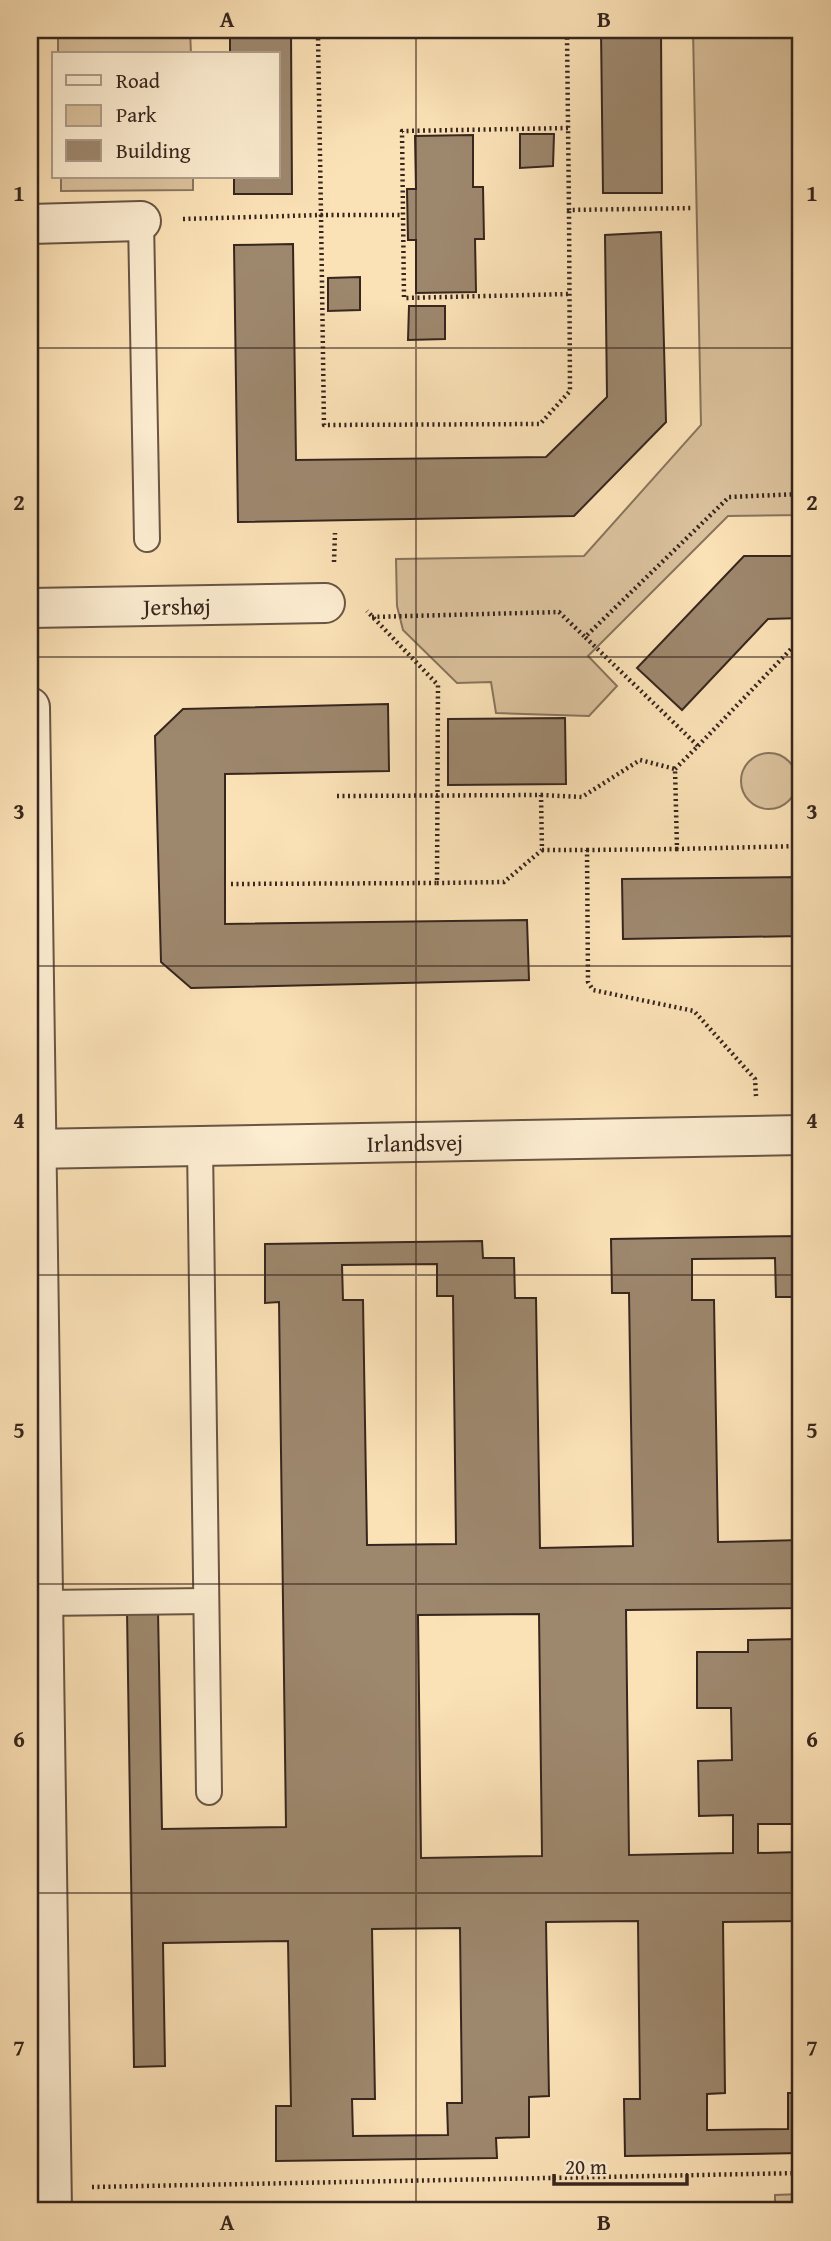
<svg xmlns="http://www.w3.org/2000/svg" width="831" height="2241" font-family="'Gentium Book Plus',serif">
	<style>
		.green { fill: #dac19c; stroke: #88745d; stroke-width: 2 }
		.building { fill: #9d876d; stroke: #37261e; stroke-width: 2; fill-rule: evenodd }
		.lines { fill: none; stroke-linecap: round; stroke-linejoin: round }
		.service-casing { stroke: #685544; stroke-width: 28 }
		.minor-casing { stroke: #685544; stroke-width: 42 }
		.tertiary-casing { stroke: #685544; stroke-width: 42 }
		.path { stroke: #37261e; stroke-width: 4.5; stroke-dasharray: 2 3.5; stroke-linecap: butt }
		.service { stroke: #fcecd0; stroke-width: 24 }
		.minor { stroke: #fcecd0; stroke-width: 38 }
		.tertiary { stroke: #fcecd0; stroke-width: 38 }
		.grid { fill: none; stroke: #37261e; stroke-width: 2; stroke-opacity: 0.55 }
		.labels { text-anchor: middle; dominant-baseline: central; stroke-width: 5; stroke-linejoin: round; paint-order: stroke }
		.street-label { font-size: 23px; fill: #37261e; stroke: #fcecd0 }
		.neatline { fill: none; stroke: #37261e; stroke-width: 2.5 }
		.grid-label { font-size: 23px; text-anchor: middle; font-weight: bold; fill: #37261e }
	</style>
	<rect width="100%" height="100%" fill="#fbe1b6"/>
	<filter id="stains"><feTurbulence type="fractalNoise" baseFrequency=".00286" numOctaves="4"/><feColorMatrix values="0 0 0 0 .2 0 0 0 0 .09 0 0 0 0 .02 0 0 0 .5 -.17"/></filter>
	<radialGradient id="worn" r=".72"><stop offset=".6" stop-color="#630" stop-opacity="0"/><stop offset="1" stop-color="#630" stop-opacity=".3"/></radialGradient>
	<g class="green">
		<path d="M 58,30 L 190,30 L 191,54 L 58,54 Z"/>
		<path d="M 693,30 L 801,30 L 801,515 L 728,516 L 588,656 L 617,686 L 589,716 L 496,713 L 491,682 L 457,683 L 403,630 L 397,606 L 396,559 L 584,556 L 701,425 Z"/>
		<path d="M 61,177 L 193,177 L 193,190 L 61,191 Z"/>
		<circle cx="769" cy="781" r="28"/>
		<path d="M 801,2194 L 801,2211 L 775,2211 L 775,2195 Z"/>
	</g>
	<g class="building">
		<path d="M 230,30 L 291,30 L 292,194 L 234,194 L 234,177 L 278,177 L 278,54 L 230,54 Z"/>
		<path d="M 601,30 L 661,30 L 662,193 L 603,193 Z"/>
		<path d="M 520,134 L 554,134 L 553,166 L 520,168 Z"/>
		<path d="M 473,135 L 473,187 L 483,187 L 484,239 L 475,239 L 476,292 L 416,293 L 416,240 L 408,240 L 407,189 L 416,189 L 415,136 Z"/>
		<path d="M 661,232 L 666,422 L 574,516 L 238,522 L 234,245 L 293,244 L 296,460 L 546,457 L 607,397 L 605,235 Z"/>
		<path d="M 360,277 L 360,310 L 328,311 L 328,278 Z"/>
		<path d="M 409,306 L 445,306 L 445,339 L 408,340 Z"/>
		<path d="M 744,556 L 801,556 L 801,618 L 768,619 L 682,710 L 637,668 Z"/>
		<path d="M 388,704 L 389,771 L 225,774 L 225,924 L 527,920 L 529,980 L 191,988 L 161,962 L 155,736 L 183,709 Z"/>
		<path d="M 565,718 L 566,784 L 448,785 L 448,719 Z"/>
		<path d="M 801,877 L 801,936 L 623,939 L 622,879 Z"/>
		<path d="M 801,1236 L 801,1297 L 776,1297 L 775,1258 L 692,1259 L 692,1300 L 714,1300 L 718,1542 L 801,1540 L 801,1608 L 626,1610 L 629,1855 L 733,1853 L 733,1815 L 699,1816 L 698,1761 L 732,1760 L 731,1708 L 697,1708 L 697,1652 L 748,1652 L 748,1640 L 801,1639 L 801,1824 L 758,1824 L 758,1853 L 801,1852 L 801,1921 L 723,1922 L 725,2093 L 707,2094 L 707,2130 L 788,2129 L 788,2093 L 801,2093 L 801,2153 L 625,2156 L 624,2099 L 640,2099 L 638,1921 L 546,1922 L 549,2096 L 529,2097 L 529,2137 L 496,2138 L 497,2158 L 276,2161 L 276,2106 L 291,2106 L 288,1941 L 163,1943 L 165,2066 L 134,2067 L 127,1611 L 158,1610 L 162,1829 L 286,1827 L 279,1302 L 265,1303 L 265,1244 L 482,1241 L 483,1258 L 514,1258 L 515,1298 L 536,1298 L 540,1548 L 633,1546 L 629,1293 L 612,1293 L 611,1239 ZM 437,1264 L 437,1296 L 453,1296 L 456,1544 L 367,1545 L 363,1300 L 343,1300 L 342,1265 ZM 539,1614 L 542,1856 L 421,1858 L 418,1615 ZM 460,1928 L 462,2103 L 447,2103 L 448,2135 L 353,2136 L 352,2099 L 375,2099 L 372,1929 Z"/>
	</g>
	<g class="lines">
		<g class="service-casing">
			<g id="service">
				<path d="M 141,221 L 147,539"/>
				<path d="M 200,1146 L 209,1792"/>
				<path d="M 43,1603 L 206,1601"/>
			</g>
		</g>
		<g class="minor-casing">
			<g id="minor">
				<path d="M 30,224 L 141,221"/>
				<path id="s1" d="M 30,608 L 325,603"/>
				<path d="M 30,707 L 52,2211"/>
			</g>
		</g>
		<g class="tertiary-casing">
			<g id="tertiary">
				<path id="s2" d="M 30,1149 L 801,1135"/>
			</g>
		</g>
		<g class="path">
			<path d="M 324,30 L 318,36 L 321,215 L 403,215"/>
			<path d="M 560,30 L 567,36 L 569,210 L 693,208"/>
			<path d="M 568,128 L 402,131 L 404,298 L 570,294"/>
			<path d="M 183,219 L 321,215 L 324,425 L 540,424 L 570,391 L 569,210"/>
			<path d="M 334,562 L 335,533"/>
			<path d="M 372,617 L 559,612 L 585,637"/>
			<path d="M 698,746 L 791,649 L 801,650"/>
			<path d="M 675,769 L 698,746 L 585,637 L 729,497 L 801,494"/>
			<path d="M 541,795 L 582,797 L 640,760 L 675,769 L 677,849 L 801,846"/>
			<path d="M 337,796 L 541,795 L 542,850 L 504,882 L 437,883"/>
			<path d="M 542,850 L 587,850 L 588,982 L 593,990 L 694,1011 L 755,1079 L 756,1096"/>
			<path d="M 587,850 L 677,849"/>
			<path d="M 231,884 L 437,883 L 438,685 L 367,611"/>
			<path d="M 92,2187 L 801,2173"/>
		</g>
		<use href="#service" class="service"/>
		<use href="#minor" class="minor"/>
		<use href="#tertiary" class="tertiary"/>
	</g>
	<path class="grid" d="M 416,30 L 416,2211M 30,348 L 801,348M 30,657 L 801,657M 30,966 L 801,966M 30,1275 L 801,1275M 30,1584 L 801,1584M 30,1893 L 801,1893"/>
	<g class="labels">
		<g class="street-label">
			<text stroke="none"><textPath href="#s1" startOffset="147">Jershøj</textPath></text>
			<text stroke="none"><textPath href="#s2" startOffset="385">Irlandsvej</textPath></text>
		</g>
	</g>
	<rect width="831" height="2241" fill="none" stroke="#fbe1b6" stroke-width="77"/>
	<rect x="52" y="52" width="228" height="126" fill="#fcecd0" stroke="#ad9d89" stroke-width="2"/>
	<rect x="66" y="75" width="35" height="10" fill="#fcecd0" stroke="#ad9d89" stroke-width="2"/>
	<text x="116" y="88" font-size="21" fill="#37261e">Road</text>
	<rect x="66" y="105" width="35" height="21" fill="#dac19c" stroke="#ad9d89" stroke-width="2"/>
	<text x="116" y="122" font-size="21" fill="#37261e">Park</text>
	<rect x="66" y="140" width="35" height="21" fill="#9d876d" stroke="#ad9d89" stroke-width="2"/>
	<text x="116" y="158" font-size="21" fill="#37261e">Building</text>
	<path d="M554 2174v10h133v-10" fill="none" stroke="#37261e" stroke-width="3.5"/>
	<text x="565" y="2174" font-size="21" fill="#37261e" stroke="#fcecd0" stroke-width="5" paint-order="stroke">20 m</text>
	<rect x="38" y="38" width="754" height="2164" class="neatline"/>
	<g class="grid-label">
		<text x="227" y="27">A</text>
		<text x="604" y="27">B</text>
		<text x="19" y="201">1</text>
		<text x="812" y="201">1</text>
		<text x="19" y="510">2</text>
		<text x="812" y="510">2</text>
		<text x="19" y="819">3</text>
		<text x="812" y="819">3</text>
		<text x="19" y="1128">4</text>
		<text x="812" y="1128">4</text>
		<text x="19" y="1438">5</text>
		<text x="812" y="1438">5</text>
		<text x="19" y="1747">6</text>
		<text x="812" y="1747">6</text>
		<text x="19" y="2056">7</text>
		<text x="812" y="2056">7</text>
		<text x="227" y="2230">A</text>
		<text x="604" y="2230">B</text>
	</g>
	<rect width="100%" height="100%" filter="url(#stains)"/>
	<rect width="100%" height="100%" fill="url(#worn)"/>
</svg>
